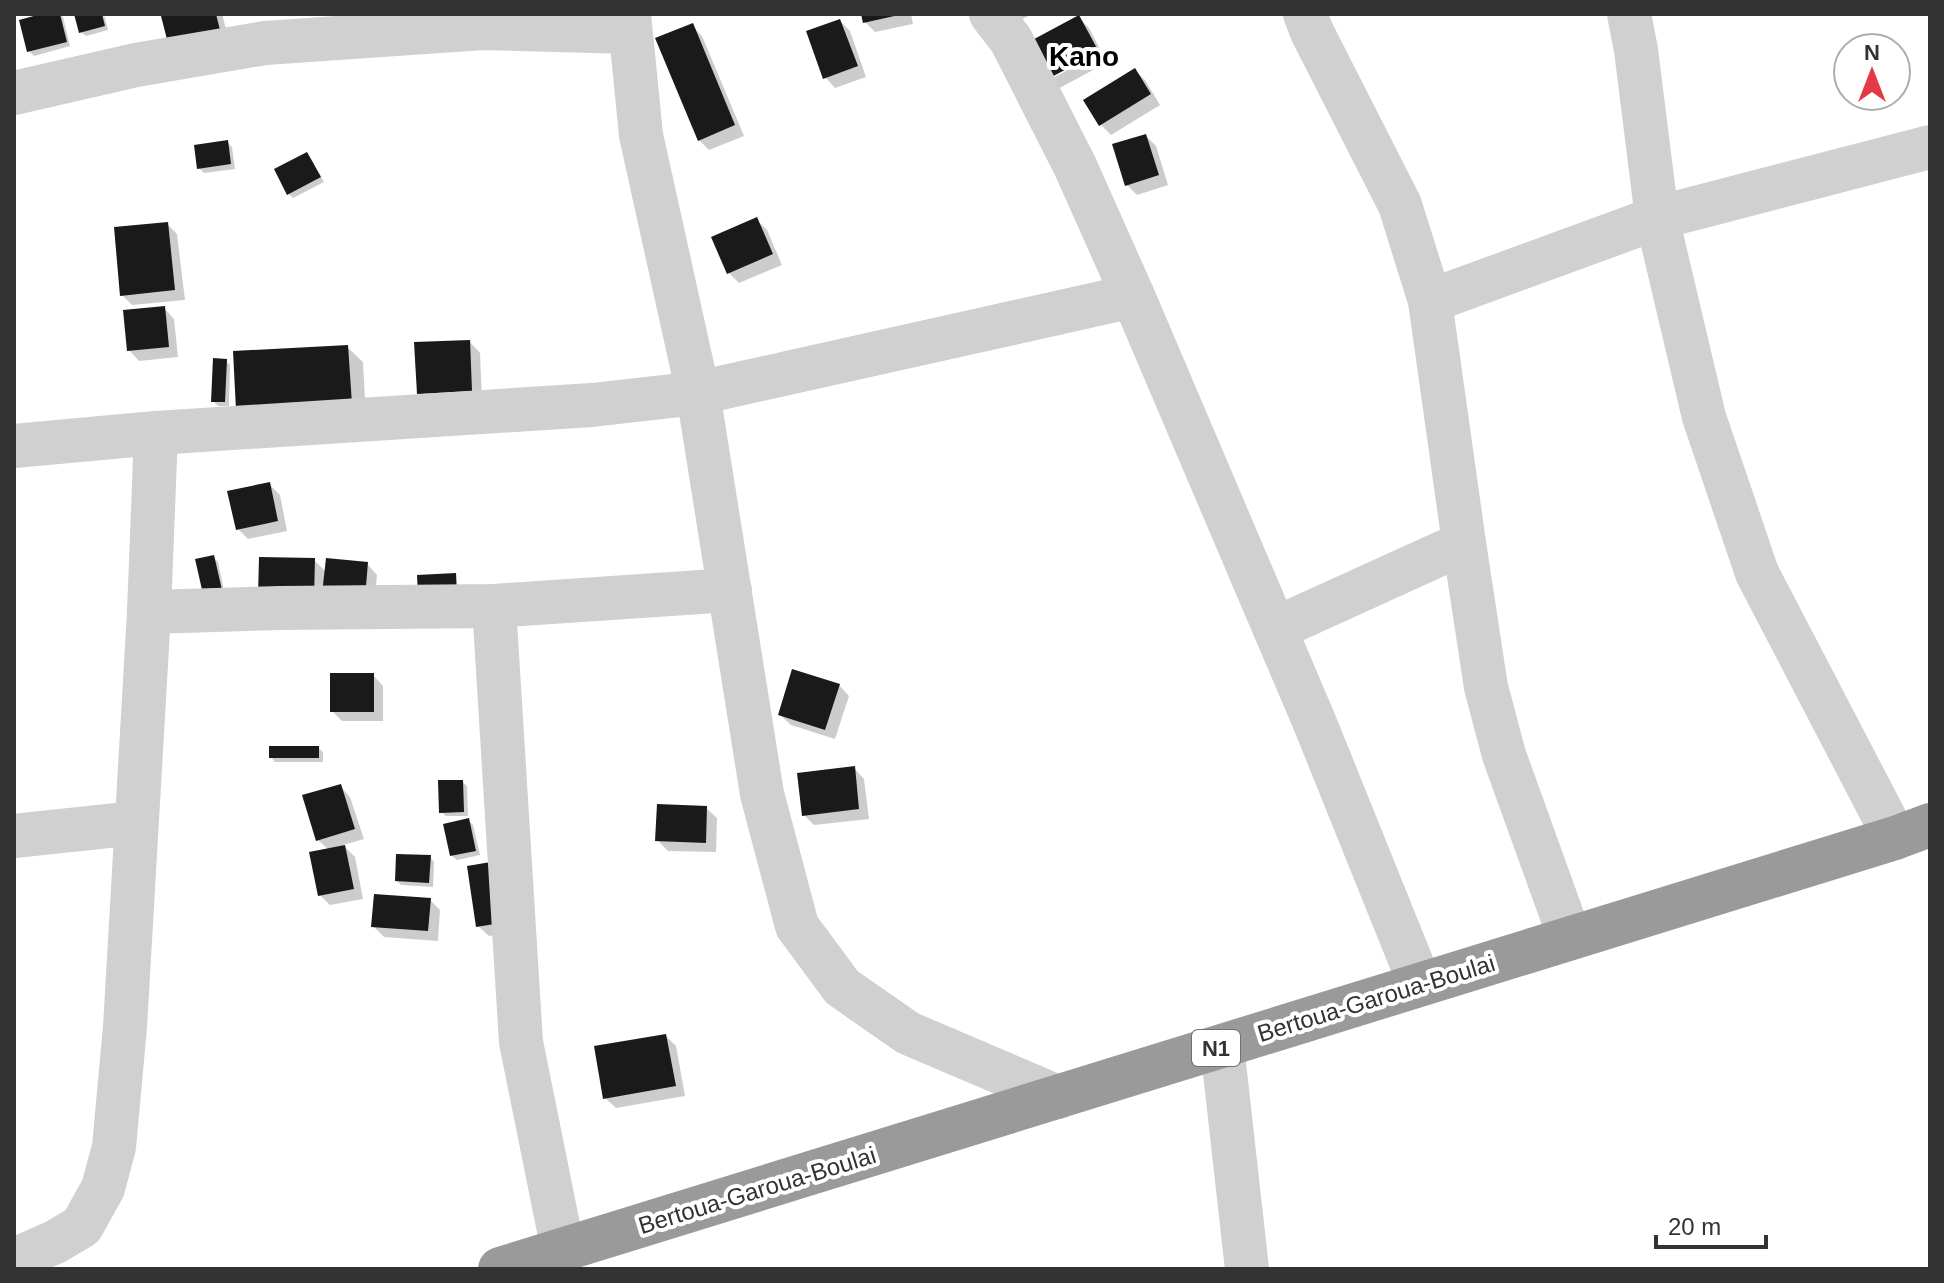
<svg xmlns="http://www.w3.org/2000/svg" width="1944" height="1283" font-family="Helvetica,sans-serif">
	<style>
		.shadow { fill: #0003 }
		.building { fill: #1a1a1a }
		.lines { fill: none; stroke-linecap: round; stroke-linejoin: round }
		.street { stroke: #d0d0d0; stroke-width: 44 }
		.highway { stroke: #9a9a9a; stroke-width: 44 }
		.labels { text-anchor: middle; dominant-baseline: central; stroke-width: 8; stroke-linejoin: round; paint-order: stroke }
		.shield { fill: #fff; stroke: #707070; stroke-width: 2 }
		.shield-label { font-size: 22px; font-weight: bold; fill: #333 }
		.street-label { font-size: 24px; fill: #333; stroke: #fff }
		.quarter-label { font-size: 28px; font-weight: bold; fill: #000; stroke: #fff }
	</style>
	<rect width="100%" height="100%" fill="#fff"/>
	<g class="shadow">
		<path d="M 50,14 L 60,14 L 63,17 L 70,46 L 34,56 L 29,51 Z"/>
		<path d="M 76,14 L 104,14 L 108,30 L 86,36 L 81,32 Z"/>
		<path d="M 176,14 L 222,14 L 231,48 Z"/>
		<path d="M 863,14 L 911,14 L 913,24 L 875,32 L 865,22 Z"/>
		<path d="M 1007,14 L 1033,14 L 1013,23 Z"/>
		<path d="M 1079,18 L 1089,28 L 1100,49 L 1044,78 Z"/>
		<path d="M 840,21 L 850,31 L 866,77 L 835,88 L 825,77 Z"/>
		<path d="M 692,26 L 702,36 L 744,136 L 709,150 L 699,140 Z"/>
		<path d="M 1102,52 L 1108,62 L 1054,91 L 1045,82 Z"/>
		<path d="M 1135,70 L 1145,80 L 1160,105 L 1111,135 L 1101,125 L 1086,101 Z"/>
		<path d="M 1146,136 L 1156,146 L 1168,185 L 1137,195 L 1127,185 Z"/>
		<path d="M 227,142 L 232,147 L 235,169 L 204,173 L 199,168 Z"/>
		<path d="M 307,154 L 311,159 L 324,182 L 293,198 L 289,194 Z"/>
		<path d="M 757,220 L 767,230 L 782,265 L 739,283 L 729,273 Z"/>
		<path d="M 167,224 L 177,234 L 185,300 L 132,305 L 122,295 Z"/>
		<path d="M 164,308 L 174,319 L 178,357 L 139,361 L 129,350 Z"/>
		<path d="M 470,342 L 480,353 L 482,401 L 429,403 L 419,393 Z"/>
		<path d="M 347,347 L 363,362 L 366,418 L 254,425 Z"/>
		<path d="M 226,361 L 230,365 L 229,406 L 218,406 L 213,401 Z"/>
		<path d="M 269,484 L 280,495 L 287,531 L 248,539 L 238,529 Z"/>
		<path d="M 213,557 L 218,562 L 225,595 L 209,598 Z"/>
		<path d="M 314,560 L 326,572 L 367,564 L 377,575 L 374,608 L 270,607 Z"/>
		<path d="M 373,675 L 383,686 L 383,721 L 342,721 L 332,711 Z"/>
		<path d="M 839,685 L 849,696 L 835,739 L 791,725 L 780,715 Z"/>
		<path d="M 318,748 L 323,752 L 323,762 L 275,762 L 271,757 Z"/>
		<path d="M 854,768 L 864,779 L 869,819 L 814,825 L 804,815 Z"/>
		<path d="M 462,782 L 467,786 L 468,816 L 446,816 L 441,812 Z"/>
		<path d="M 340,786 L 350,797 L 364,839 L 343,845 L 355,857 L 363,899 L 330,905 L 320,895 L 329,850 L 318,840 Z"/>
		<path d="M 706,808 L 717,818 L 716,852 L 668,851 L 657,840 Z"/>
		<path d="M 468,820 L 473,825 L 480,855 L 457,860 L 452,856 Z"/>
		<path d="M 430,857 L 434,862 L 433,887 L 401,885 L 397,881 Z"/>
		<path d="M 490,864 L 510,933 L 489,936 L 478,926 Z"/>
		<path d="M 430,900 L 440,910 L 438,941 L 384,937 L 373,926 Z"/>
		<path d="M 666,1036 L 676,1046 L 685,1096 L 616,1108 L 605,1098 Z"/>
	</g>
	<g class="building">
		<path d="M 41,14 L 60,14 L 67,42 L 27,52 L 19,20 Z"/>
		<path d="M 74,14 L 102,14 L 105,26 L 79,33 Z"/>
		<path d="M 168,14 L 216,14 L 222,38 L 170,51 L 161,16 Z"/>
		<path d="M 861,14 L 898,14 L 899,15 L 863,23 Z"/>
		<path d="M 1079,15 L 1099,52 L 1042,82 L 1023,45 Z"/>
		<path d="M 840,19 L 858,66 L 823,79 L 806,31 Z"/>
		<path d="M 693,23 L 735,125 L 698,141 L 655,38 Z"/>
		<path d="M 1135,68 L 1151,94 L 1099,126 L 1083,100 Z"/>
		<path d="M 1146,134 L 1159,175 L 1125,186 L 1112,144 Z"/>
		<path d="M 228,140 L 231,164 L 197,169 L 194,145 Z"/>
		<path d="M 307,152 L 321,177 L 287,195 L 274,169 Z"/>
		<path d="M 757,217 L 773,254 L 727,274 L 711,237 Z"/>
		<path d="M 168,222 L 175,290 L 120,296 L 114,227 Z"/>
		<path d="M 165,306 L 169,347 L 127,351 L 123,310 Z"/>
		<path d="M 470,340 L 472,391 L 417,394 L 414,342 Z"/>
		<path d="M 348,345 L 352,404 L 236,410 L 233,351 Z"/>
		<path d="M 213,358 L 227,359 L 225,402 L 211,402 Z"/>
		<path d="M 270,482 L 278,521 L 236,530 L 227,491 Z"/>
		<path d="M 214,555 L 222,590 L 203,594 L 195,559 Z"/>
		<path d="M 259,557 L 315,558 L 314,599 L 258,597 Z"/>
		<path d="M 326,558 L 368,562 L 365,598 L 322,594 Z"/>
		<path d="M 456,573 L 457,594 L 418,597 L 417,575 Z"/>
		<path d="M 792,669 L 840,684 L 825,730 L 778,715 Z"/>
		<rect x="330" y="673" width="44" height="39"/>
		<rect x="269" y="746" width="50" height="12"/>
		<path d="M 855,766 L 859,809 L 802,816 L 797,773 Z"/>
		<path d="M 438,780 L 463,780 L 464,812 L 439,813 Z"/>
		<path d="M 341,784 L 355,829 L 316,841 L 302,795 Z"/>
		<path d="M 657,804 L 707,806 L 706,843 L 655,841 Z"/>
		<path d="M 469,818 L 476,851 L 450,856 L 443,824 Z"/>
		<path d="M 345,845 L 354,889 L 318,896 L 309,852 Z"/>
		<path d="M 396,854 L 431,855 L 429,883 L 395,881 Z"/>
		<path d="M 491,862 L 501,923 L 476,927 L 467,866 Z"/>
		<path d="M 374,894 L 431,898 L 428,931 L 371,927 Z"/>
		<path d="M 666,1034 L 676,1086 L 603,1099 L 594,1046 Z"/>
	</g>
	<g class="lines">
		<g class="street">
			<path d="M 629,14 L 641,135 L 698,393 L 762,794 L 797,926 L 842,987 L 908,1033 L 1058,1097"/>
			<path d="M 991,14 L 1011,40 L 1075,166 L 1133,296 L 1314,721 L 1420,984"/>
			<path d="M 1305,14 L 1312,32 L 1400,205 L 1430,301 L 1464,543 L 1486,687 L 1504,755 L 1570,938"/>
			<path d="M 1629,14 L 1636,50 L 1657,218 L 1704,417 L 1757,573 L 1895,838"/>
			<path d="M 14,93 L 136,65 L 265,43 L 483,28 L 630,32"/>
			<path d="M 1430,301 L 1657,218 L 1930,147"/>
			<path d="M 14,446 L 156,433 L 592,405 L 698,393 L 1133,296"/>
			<path d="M 494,606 L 521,1042 L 563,1250"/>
			<path d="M 149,612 L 279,608 L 494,606 L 730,590"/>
			<path d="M 1275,629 L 1464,543"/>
			<path d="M 14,836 L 136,823"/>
			<path d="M 1222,1046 L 1247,1269"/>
			<path d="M 14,1260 L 55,1242 L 82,1226 L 103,1188 L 114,1147 L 125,1027 L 149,612 L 156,433"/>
		</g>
		<path class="highway" d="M 500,1269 L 1895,838 L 1930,825"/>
	</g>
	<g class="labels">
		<rect class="shield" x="1192" y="1030" width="48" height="36" rx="6"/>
		<g class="shield-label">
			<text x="1216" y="1048">N1</text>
		</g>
		<g class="street-label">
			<text transform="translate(1376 998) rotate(-17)">Bertoua-Garoua-Boulai</text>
			<text transform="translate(757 1190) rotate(-17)">Bertoua-Garoua-Boulai</text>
		</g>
		<g class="quarter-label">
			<text x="1084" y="56">Kano</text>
		</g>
	</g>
	<rect width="1944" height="1283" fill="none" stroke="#333333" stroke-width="32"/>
	<g transform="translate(1872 72)"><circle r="38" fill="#ffffff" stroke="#adadad" stroke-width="2"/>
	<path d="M0-6L14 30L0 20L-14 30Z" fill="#e63946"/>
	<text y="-12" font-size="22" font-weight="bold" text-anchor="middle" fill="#333333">N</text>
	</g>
	<path d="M1656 1235v12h110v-12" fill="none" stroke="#333333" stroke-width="4"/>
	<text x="1668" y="1235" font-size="24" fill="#333333" stroke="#ffffff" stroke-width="6" paint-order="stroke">20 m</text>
</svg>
